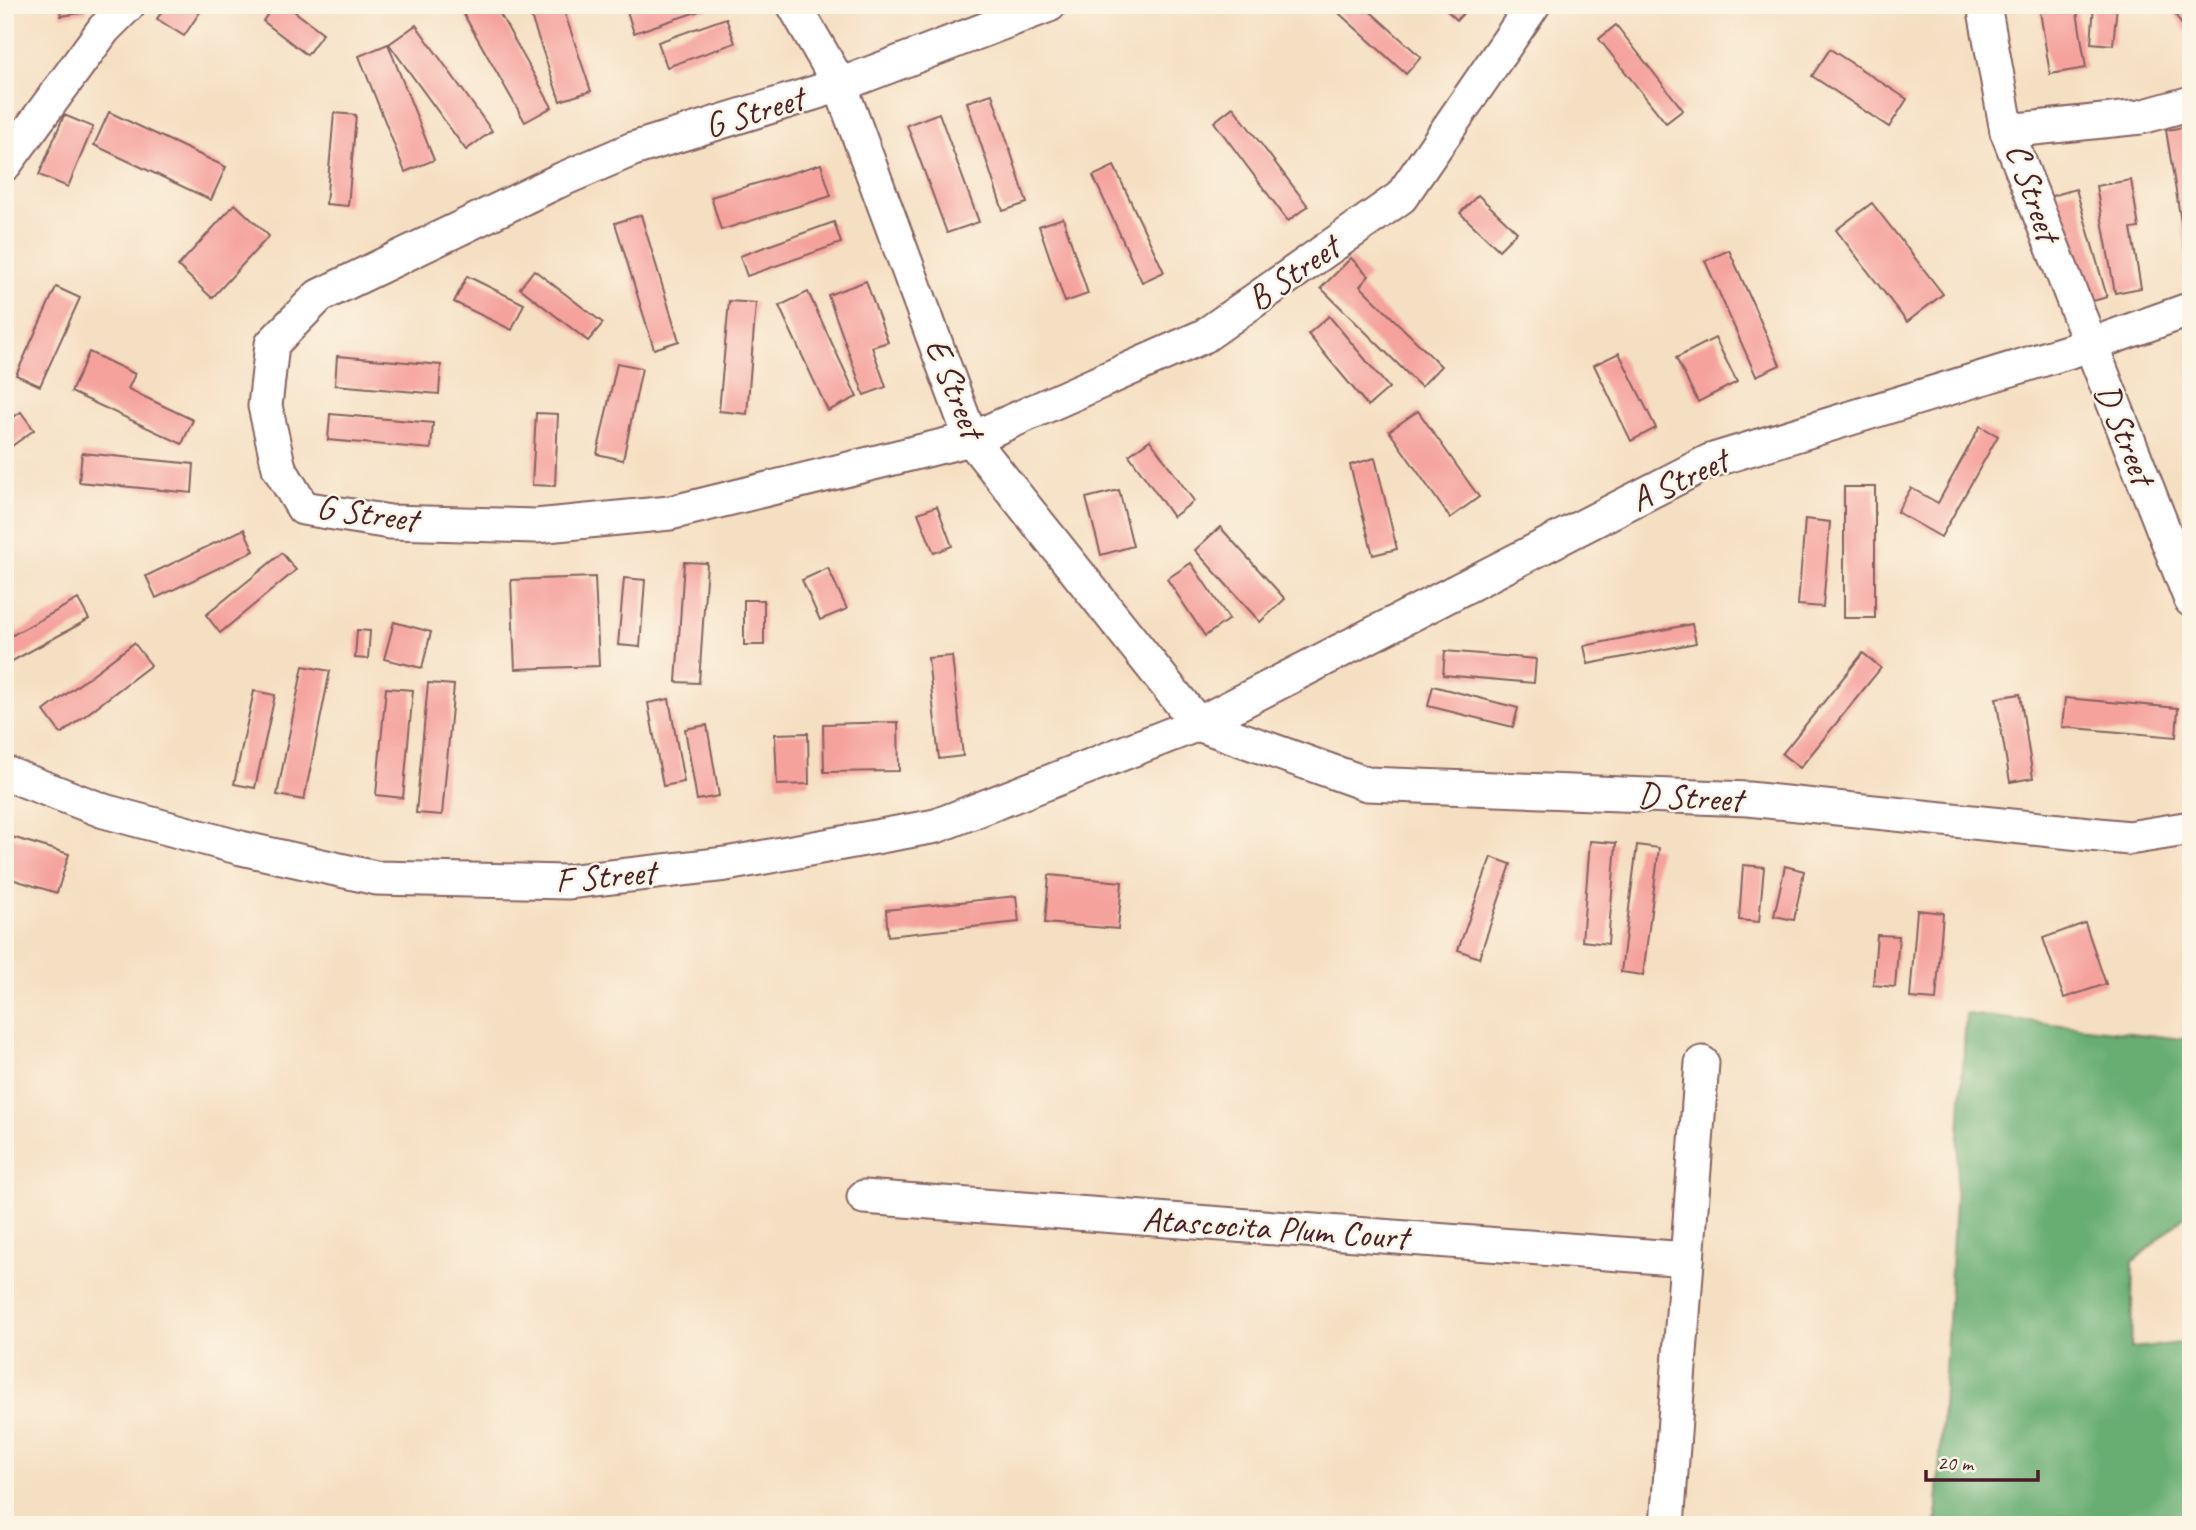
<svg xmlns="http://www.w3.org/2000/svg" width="2196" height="1530" font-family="Caveat,sans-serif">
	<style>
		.forest { fill: #68ad72; stroke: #59664e; stroke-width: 2 }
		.building { fill: #f5a29d }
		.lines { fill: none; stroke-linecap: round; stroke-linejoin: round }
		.street-casing { stroke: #866260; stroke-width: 37 }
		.street { stroke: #fff; stroke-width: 33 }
		.labels { text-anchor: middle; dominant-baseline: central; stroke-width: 5; stroke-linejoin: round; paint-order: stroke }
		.street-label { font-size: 35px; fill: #4a1f2b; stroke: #fcf5e5 }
	</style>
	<rect width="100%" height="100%" fill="#fcf5e5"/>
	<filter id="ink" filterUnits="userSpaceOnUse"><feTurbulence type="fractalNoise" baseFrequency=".0143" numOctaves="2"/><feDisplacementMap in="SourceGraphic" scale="14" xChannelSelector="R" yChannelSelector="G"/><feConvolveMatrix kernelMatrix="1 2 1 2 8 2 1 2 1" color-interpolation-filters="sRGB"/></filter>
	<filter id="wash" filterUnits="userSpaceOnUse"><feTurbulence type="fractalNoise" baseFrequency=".00686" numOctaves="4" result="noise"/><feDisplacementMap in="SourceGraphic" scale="28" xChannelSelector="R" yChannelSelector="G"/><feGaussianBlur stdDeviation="1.57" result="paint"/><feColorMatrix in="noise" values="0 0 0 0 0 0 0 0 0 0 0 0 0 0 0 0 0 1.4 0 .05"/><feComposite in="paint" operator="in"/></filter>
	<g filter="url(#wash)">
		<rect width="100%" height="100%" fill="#f5dfc2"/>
		<path class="forest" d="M 1966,1014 L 2191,1040 L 2191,1210 L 2133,1262 L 2131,1348 L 2191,1342 L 2191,1525 L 1936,1525 Z"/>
		<g id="blocks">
			<g class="building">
				<path d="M 59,5 L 86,5 L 87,12 L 61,16 Z"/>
				<path d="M 166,5 L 195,5 L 202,9 L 184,36 L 157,19 Z"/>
				<path d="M 274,5 L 286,5 L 323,33 L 307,55 L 263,21 Z"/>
				<path d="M 477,5 L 495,5 L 552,107 L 525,122 L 463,13 Z"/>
				<path d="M 527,5 L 562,5 L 591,91 L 560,101 Z"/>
				<path d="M 644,5 L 714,5 L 714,6 L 634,33 L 627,11 Z"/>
				<path d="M 1330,5 L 1363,5 L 1421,57 L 1406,74 Z"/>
				<path d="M 1441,5 L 1471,5 L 1457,20 Z"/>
				<path d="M 2039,5 L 2076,5 L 2086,68 L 2050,74 Z"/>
				<path d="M 2094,5 L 2117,5 L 2113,45 L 2091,43 Z"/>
				<path d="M 2188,5 L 2191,5 L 2191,29 L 2186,32 L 2175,14 Z"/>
				<path d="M 726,18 L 735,43 L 667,67 L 658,42 Z"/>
				<path d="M 416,25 L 492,131 L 466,150 L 389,44 Z"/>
				<path d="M 1616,25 L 1683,110 L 1666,123 L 1599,39 Z"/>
				<path d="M 388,44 L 434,160 L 405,172 L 359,56 Z"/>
				<path d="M 1830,49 L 1907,99 L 1889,127 L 1812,76 Z"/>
				<path d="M 992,94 L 1027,203 L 1003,211 L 967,102 Z"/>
				<path d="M 1233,107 L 1308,206 L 1288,221 L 1214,122 Z"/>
				<path d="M 109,112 L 226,167 L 211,200 L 94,145 Z"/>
				<path d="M 334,113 L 356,115 L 348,206 L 326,204 Z"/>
				<path d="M 939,113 L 979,222 L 947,233 L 907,125 Z"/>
				<path d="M 64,115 L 93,127 L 68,187 L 39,175 Z"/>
				<path d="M 2191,126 L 2191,258 L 2187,259 L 2166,130 Z"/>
				<path d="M 821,164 L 831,196 L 721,230 L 711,197 Z"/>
				<path d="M 1114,166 L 1164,272 L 1142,282 L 1093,176 Z"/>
				<path d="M 2131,180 L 2139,228 L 2131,229 L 2141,288 L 2115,293 L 2096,186 Z"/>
				<path d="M 2076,189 L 2107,297 L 2076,306 L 2045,198 Z"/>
				<path d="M 1478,195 L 1517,232 L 1499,250 L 1460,213 Z"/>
				<path d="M 1872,203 L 1943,294 L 1907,322 L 1836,230 Z"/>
				<path d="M 235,204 L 269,236 L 212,298 L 178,266 Z"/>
				<path d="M 641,215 L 679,341 L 654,349 L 615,223 Z"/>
				<path d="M 1063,218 L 1088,294 L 1065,302 L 1039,226 Z"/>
				<path d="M 834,222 L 841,243 L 747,276 L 740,256 Z"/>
				<path d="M 1729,250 L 1780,365 L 1756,376 L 1705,261 Z"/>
				<path d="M 1351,258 L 1369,276 L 1360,286 L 1441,366 L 1421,387 L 1321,288 Z"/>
				<path d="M 534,270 L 603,323 L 588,341 L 520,288 Z"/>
				<path d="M 467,276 L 524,304 L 512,330 L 454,302 Z"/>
				<path d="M 866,281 L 888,342 L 872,347 L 886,387 L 864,395 L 828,295 Z"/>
				<path d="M 56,287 L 80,298 L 40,386 L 16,375 Z"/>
				<path d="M 808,292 L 857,397 L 828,411 L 779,306 Z"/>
				<path d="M 729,301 L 756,303 L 747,414 L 719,411 Z"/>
				<path d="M 1329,316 L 1389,388 L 1368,406 L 1308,334 Z"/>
				<path d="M 1715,338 L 1737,382 L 1698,402 L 1676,358 Z"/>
				<path d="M 89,352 L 135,374 L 128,389 L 193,420 L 182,444 L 71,392 Z"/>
				<path d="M 1619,353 L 1656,428 L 1631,441 L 1594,365 Z"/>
				<path d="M 337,356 L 441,365 L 439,394 L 335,385 Z"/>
				<path d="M 617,363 L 642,368 L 623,460 L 597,454 Z"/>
				<path d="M 1418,411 L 1479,497 L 1450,518 L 1389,431 Z"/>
				<path d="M 21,412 L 34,430 L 5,451 L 5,423 Z"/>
				<path d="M 536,413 L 558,414 L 555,486 L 532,485 Z"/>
				<path d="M 330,414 L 433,423 L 431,449 L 328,440 Z"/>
				<path d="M 1980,426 L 1998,436 L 1941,537 L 1897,512 L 1911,488 L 1938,503 Z"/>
				<path d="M 1150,440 L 1194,501 L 1173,517 L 1129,455 Z"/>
				<path d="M 82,453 L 194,464 L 192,493 L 79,482 Z"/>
				<path d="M 1375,458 L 1397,549 L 1373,555 L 1350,465 Z"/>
				<rect x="1844" y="487" width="31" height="131"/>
				<path d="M 1119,490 L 1133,546 L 1101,555 L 1086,498 Z"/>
				<path d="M 937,506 L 952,546 L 934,553 L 918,513 Z"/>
				<path d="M 1805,519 L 1830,522 L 1823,607 L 1798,605 Z"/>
				<path d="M 1220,527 L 1285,599 L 1260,622 L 1195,550 Z"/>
				<path d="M 244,529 L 254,551 L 156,598 L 146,576 Z"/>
				<path d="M 282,553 L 296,570 L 220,633 L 206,615 Z"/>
				<path d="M 684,562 L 707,563 L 699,683 L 676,682 Z"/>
				<path d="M 1191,563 L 1229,619 L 1205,636 L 1167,579 Z"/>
				<path d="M 828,568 L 847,609 L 820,620 L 802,580 Z"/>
				<path d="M 595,577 L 599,666 L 515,669 L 511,580 Z"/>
				<path d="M 624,578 L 645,580 L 640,647 L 618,645 Z"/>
				<path d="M 78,599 L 89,619 L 5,665 L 5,639 Z"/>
				<rect x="744" y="600" width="20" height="45"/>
				<path d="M 394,622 L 431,632 L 422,668 L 384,659 Z"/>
				<path d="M 1692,624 L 1696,643 L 1588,664 L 1584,646 Z"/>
				<path d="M 357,630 L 370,631 L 368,659 L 355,658 Z"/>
				<path d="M 134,643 L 151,665 L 61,734 L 44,711 Z"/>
				<path d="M 1445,651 L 1536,659 L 1534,683 L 1443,675 Z"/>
				<path d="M 1863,653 L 1881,668 L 1800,768 L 1782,754 Z"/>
				<path d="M 952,656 L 963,756 L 939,759 L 928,658 Z"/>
				<path d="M 303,666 L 330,671 L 304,800 L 277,795 Z"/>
				<path d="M 428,683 L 454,685 L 442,815 L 416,813 Z"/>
				<path d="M 1433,686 L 1518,708 L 1513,727 L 1428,706 Z"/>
				<path d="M 386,688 L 413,690 L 403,798 L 376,795 Z"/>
				<path d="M 254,691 L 275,695 L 255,788 L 234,784 Z"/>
				<path d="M 2020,694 L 2033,778 L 2010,782 L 1996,698 Z"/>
				<path d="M 2065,698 L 2178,708 L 2176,737 L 2062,727 Z"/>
				<path d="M 669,699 L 684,782 L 663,786 L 648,703 Z"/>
				<path d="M 898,722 L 899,771 L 824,772 L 823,724 Z"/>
				<path d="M 707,725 L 719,796 L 697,800 L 685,729 Z"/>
				<path d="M 808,733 L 809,784 L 777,785 L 775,734 Z"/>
				<path d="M 5,835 L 69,854 L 57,893 L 5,877 Z"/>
				<path d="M 1590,841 L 1616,843 L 1608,944 L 1582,941 Z"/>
				<path d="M 1637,845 L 1659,848 L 1643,975 L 1621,972 Z"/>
				<path d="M 1491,857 L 1511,864 L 1479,958 L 1458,950 Z"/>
				<path d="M 1743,865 L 1764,867 L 1759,922 L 1739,920 Z"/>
				<path d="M 1785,866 L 1804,871 L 1794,920 L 1774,916 Z"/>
				<path d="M 1049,875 L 1122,882 L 1118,929 L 1045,923 Z"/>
				<path d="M 1016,896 L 1019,922 L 888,936 L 886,910 Z"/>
				<path d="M 1917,910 L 1943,913 L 1936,1000 L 1910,998 Z"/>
				<path d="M 2085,923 L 2106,984 L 2064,998 L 2043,938 Z"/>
				<path d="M 1877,935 L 1899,936 L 1895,987 L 1873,985 Z"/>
			</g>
		</g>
	</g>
	<g filter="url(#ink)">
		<use href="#blocks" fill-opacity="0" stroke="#866260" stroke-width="2"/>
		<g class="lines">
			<g class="street-casing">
				<g id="street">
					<path d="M 794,5 L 840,85 L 971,439 L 1198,724"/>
					<path d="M 1049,5 L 840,85 L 633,149 L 556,182 L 319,296 L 272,344 L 265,406 L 279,468 L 303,508 L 390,522 L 536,526 L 670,513 L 971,439 L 1204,336 L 1401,197 L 1533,5"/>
					<path d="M 1984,5 L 2007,131 L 2191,600"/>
					<path d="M 2007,131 L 2141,117 L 2191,103"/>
					<path d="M 5,164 L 104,29 L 128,5"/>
					<path d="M 1198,724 L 1367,784 L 1748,799 L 2129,838 L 2191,828"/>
					<path d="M 5,773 L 104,811 L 241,848 L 376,878 L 567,882 L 726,864 L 936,826 L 1198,724 L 1710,461 L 2090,345 L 2191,309"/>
					<path d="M 864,1197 L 1687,1259"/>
					<path d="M 1667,1525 L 1702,1063"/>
				</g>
			</g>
			<use href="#street" class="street"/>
		</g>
	</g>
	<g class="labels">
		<g class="street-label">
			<text transform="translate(754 112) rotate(-17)">G Street</text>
			<text transform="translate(2033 192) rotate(71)">C Street</text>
			<text transform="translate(1293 273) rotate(-35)">B Street</text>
			<text transform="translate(955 388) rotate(68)">E Street</text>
			<text transform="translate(2125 434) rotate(68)">D Street</text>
			<text transform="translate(1679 480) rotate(-25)">A Street</text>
			<text transform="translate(367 513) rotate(8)">G Street</text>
			<text transform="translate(1690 797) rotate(3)">D Street</text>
			<text transform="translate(605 876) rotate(-5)">F Street</text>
			<text transform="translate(1275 1228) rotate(4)">Atascocita Plum Court</text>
		</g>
	</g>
	<rect width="2196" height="1530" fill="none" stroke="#fcf5e5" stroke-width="28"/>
	<path d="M1926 1470v10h112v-10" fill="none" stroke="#4a1f2b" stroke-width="3.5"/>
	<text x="1937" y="1470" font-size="21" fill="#4a1f2b" stroke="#fcf5e5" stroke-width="5" paint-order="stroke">20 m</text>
</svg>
